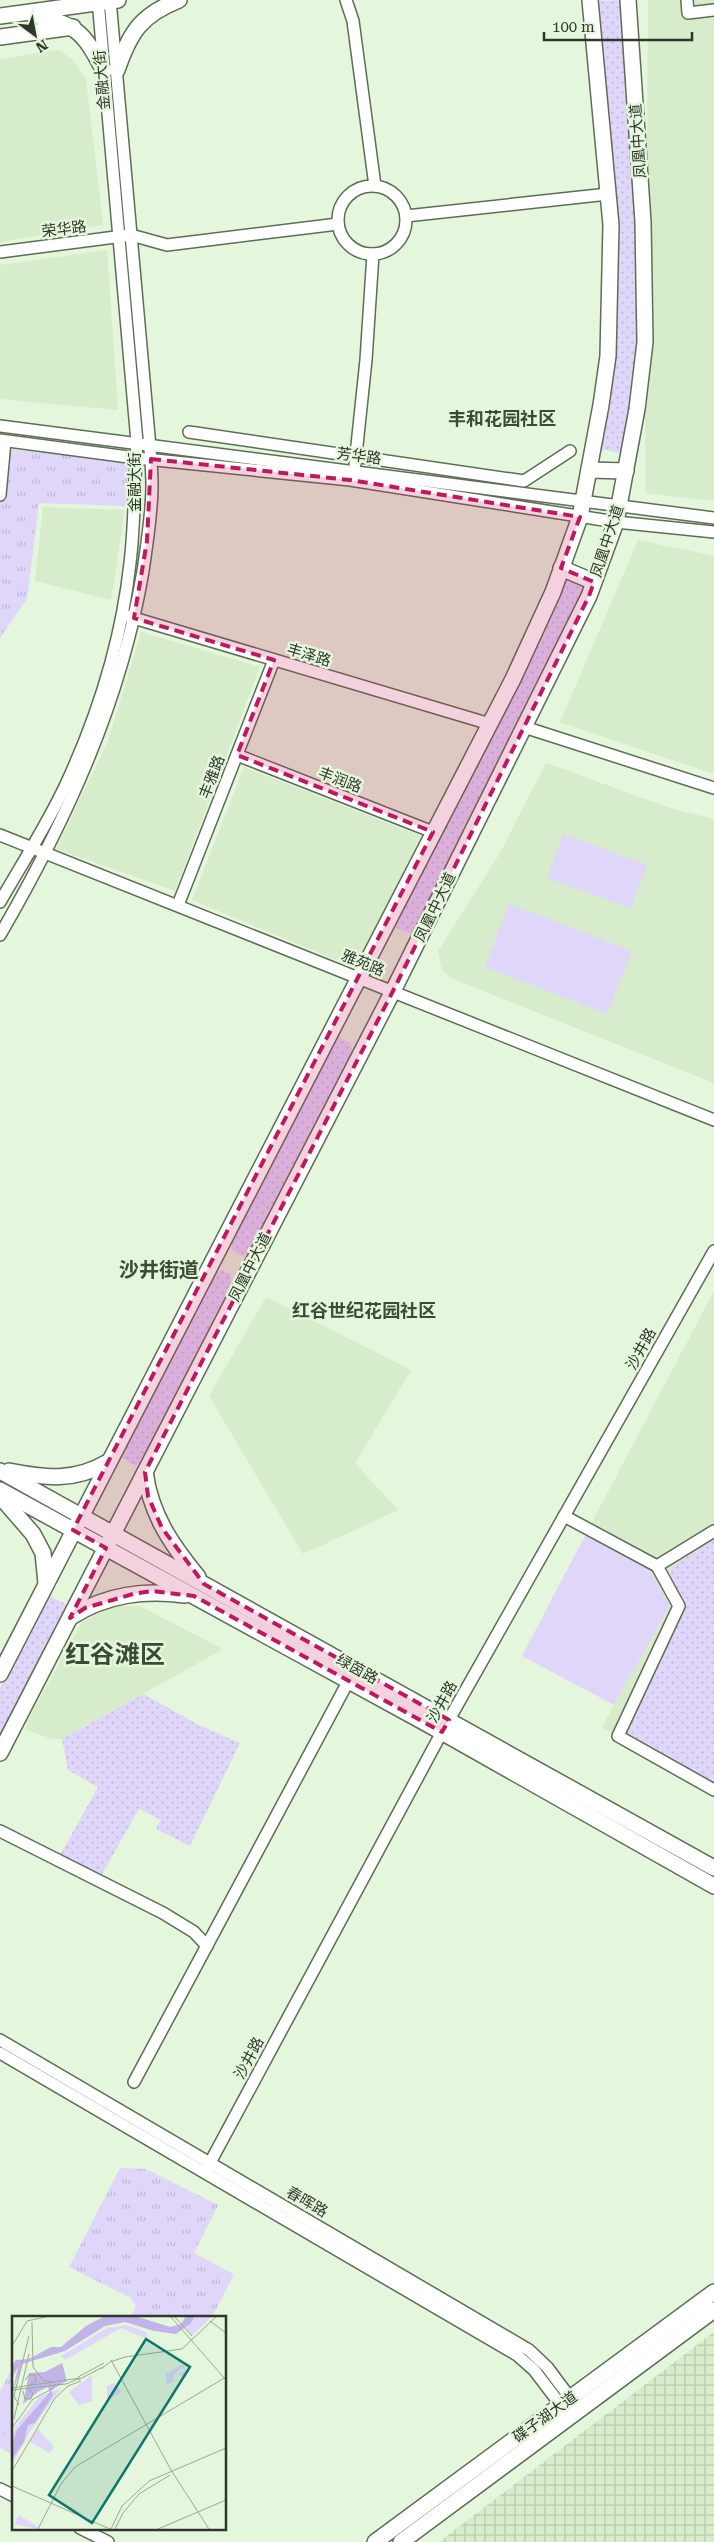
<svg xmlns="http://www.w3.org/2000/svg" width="714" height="2542" font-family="'Roboto Serif','Noto Sans SC',serif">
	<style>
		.built { fill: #d6ecca }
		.industrial { fill: url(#industrial-grid) }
		.grass { fill: url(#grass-tufts) }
		.park { fill: url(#park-dots) }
		.pitch { fill: #e0d6fa }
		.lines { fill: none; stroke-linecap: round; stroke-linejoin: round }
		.minor-casing { stroke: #5e6d55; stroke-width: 14 }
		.major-casing { stroke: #5e6d55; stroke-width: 18 }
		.minor { stroke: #fff; stroke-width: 11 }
		.major { stroke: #fff; stroke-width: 15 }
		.marked { fill: #c2185b; fill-opacity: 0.2; stroke: #c2185b; stroke-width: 4; stroke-dasharray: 10 6; stroke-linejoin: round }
		.labels { text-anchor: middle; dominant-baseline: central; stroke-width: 5; stroke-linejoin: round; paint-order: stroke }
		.street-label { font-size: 15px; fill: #30362c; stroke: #e4f6db }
		.quarter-label { font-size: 18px; font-weight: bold; fill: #3d4b35; stroke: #e4f6db }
		.district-label { font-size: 20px; font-weight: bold; fill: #3d4b35; stroke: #e4f6db }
		.town-label { font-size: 25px; font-weight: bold; fill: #3d4b35; stroke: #e4f6db }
		.inset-road { fill: none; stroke: #9ca995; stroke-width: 1 }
		.view { fill: #0f766e; fill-opacity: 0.15; stroke: #0f766e; stroke-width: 2.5 }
		.inset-edge { fill: none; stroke: #30362c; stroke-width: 2.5 }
	</style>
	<defs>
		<pattern id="industrial-grid" width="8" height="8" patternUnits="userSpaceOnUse" patternTransform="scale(1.25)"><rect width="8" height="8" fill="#d6ecca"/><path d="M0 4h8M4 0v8" fill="none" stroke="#b8cbae"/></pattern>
		<pattern id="grass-tufts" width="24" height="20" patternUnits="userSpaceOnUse" patternTransform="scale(1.25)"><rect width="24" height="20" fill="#e0d6fa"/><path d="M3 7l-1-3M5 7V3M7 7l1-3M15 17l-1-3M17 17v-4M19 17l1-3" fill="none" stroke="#c0b8d6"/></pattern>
		<pattern id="park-dots" width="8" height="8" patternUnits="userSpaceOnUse" patternTransform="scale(1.25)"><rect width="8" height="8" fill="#e0d6fa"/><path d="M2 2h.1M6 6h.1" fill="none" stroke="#c0b8d6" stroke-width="1.8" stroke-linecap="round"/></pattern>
	</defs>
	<rect width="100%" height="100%" fill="#e4f6db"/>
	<g class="built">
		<path d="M 648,0 L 714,0 L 714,501 L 645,493 Z"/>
		<path d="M 59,50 L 73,60 L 86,79 L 103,225 L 0,242 L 0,59 Z"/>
		<path d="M 107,250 L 118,410 L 0,399 L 0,265 Z"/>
		<path d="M 43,507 L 125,510 L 111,600 L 35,581 Z"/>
		<path d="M 638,540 L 714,556 L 714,774 L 560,722 Z"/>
		<path d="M 141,632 L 260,667 L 175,891 L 56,849 L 108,741 Z"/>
		<path d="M 546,763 L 673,809 L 714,819 L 714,1083 L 453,979 L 442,970 L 438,951 L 500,853 Z"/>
		<path d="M 244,767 L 421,836 L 365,950 L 336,960 L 192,900 Z"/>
		<path d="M 714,1291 L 714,1790 L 602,1727 L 670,1605 L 588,1530 Z"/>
		<path d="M 266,1297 L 411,1370 L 355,1463 L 398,1510 L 303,1554 L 209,1396 Z"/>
		<path d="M 120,1606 L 139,1606 L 223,1649 L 62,1739 L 49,1738 L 26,1730 L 27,1722 L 82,1622 L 106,1609 Z"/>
	</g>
	<path class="industrial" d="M 714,2332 L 714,2542 L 439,2542 Z"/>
	<g class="grass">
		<path d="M 0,448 L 129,462 L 128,506 L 39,503 L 27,599 L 0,638 Z"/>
		<path d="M 120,2168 L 146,2169 L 218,2205 L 194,2253 L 234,2274 L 212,2317 L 130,2317 L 136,2306 L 131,2298 L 69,2267 Z"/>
		<path d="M 14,2364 L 14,2455 L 0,2448 L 0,2392 Z"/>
	</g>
	<g class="park">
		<path d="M 620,0 C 630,114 645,230 638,344 C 636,381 629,417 622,453 L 601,449 L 615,353 L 596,1 Z"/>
		<path d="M 567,577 L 584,586 L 565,636 L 414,931 L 410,933 L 397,929 L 394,923 L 561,580 Z"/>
		<path d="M 338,1037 L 351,1043 L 352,1051 L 250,1251 L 242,1256 L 232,1250 L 232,1237 L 332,1041 Z"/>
		<path d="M 222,1270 L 231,1274 L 231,1288 L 141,1464 L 135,1465 L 122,1458 L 120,1452 L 213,1275 Z"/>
		<path d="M 714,1539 L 714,1784 L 626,1735 L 685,1605 L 669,1575 L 673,1566 Z"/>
		<path d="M 47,1595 L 68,1605 L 0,1735 L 0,1688 Z"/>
		<path d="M 143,1694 L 201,1726 L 240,1743 L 190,1846 L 156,1829 L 161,1820 L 139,1809 L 101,1876 L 60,1855 L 98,1787 L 68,1770 L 62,1739 Z"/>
	</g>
	<g class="pitch">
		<path d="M 563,834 L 647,865 L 631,908 L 547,878 Z"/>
		<path d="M 509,904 L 632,951 L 607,1014 L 485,967 Z"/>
		<path d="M 588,1530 L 648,1565 L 670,1606 L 614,1705 L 522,1656 Z"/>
		<path d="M 14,2375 L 14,2438 L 0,2431 L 0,2402 Z"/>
	</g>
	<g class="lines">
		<g class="minor-casing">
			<g id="minor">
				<path d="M 346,0 L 353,21 L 375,186"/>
				<path d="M 687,0 L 688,13 L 714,10"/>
				<circle cx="372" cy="220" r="34"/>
				<path d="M 406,216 L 608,194"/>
				<path d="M 0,252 L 131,235 L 167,245 L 338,224"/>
				<path d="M 0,426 L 714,518"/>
				<path d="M 189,432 L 524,481 L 570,451"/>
				<path d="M 0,440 L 136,458 L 350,480 L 616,522 L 714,532"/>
				<path d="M 355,464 L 366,360 L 373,254"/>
				<path d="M 0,495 L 5,441"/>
				<path d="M 127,616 L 490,724"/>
				<path d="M 524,727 L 714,788"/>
				<path d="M 237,755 L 433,832"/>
				<path d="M 0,835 L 714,1120"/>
				<path d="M 0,902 C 23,862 49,822 68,780 C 99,712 122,637 130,563 C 135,523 134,482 137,442 L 98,0"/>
				<path d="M 178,905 L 274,660"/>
				<path d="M 0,935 C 66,821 121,702 143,571 C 147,543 152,513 152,485 C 152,468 150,452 149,436 L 110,0"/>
				<path d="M 564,1516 L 657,1566"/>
				<path d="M 714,1531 L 657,1566 L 679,1606 L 618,1736 L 714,1790"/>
				<path d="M 0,1831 L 163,1913 L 194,1932 L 207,1946"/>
				<path d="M 0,2040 L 529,2350 L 547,2367 L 574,2403"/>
				<path d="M 0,2053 L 517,2355 L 534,2370 L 566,2412"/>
				<path d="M 134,2082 L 349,1680"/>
				<path d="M 205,2172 L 442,1732 L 714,1251"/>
				<path d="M 0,2489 L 14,2496"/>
				<path d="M 80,2528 L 108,2542"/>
			</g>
		</g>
		<g class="major-casing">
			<g id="major">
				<path d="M 33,15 C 77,25 83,31 104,71"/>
				<path d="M 0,16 L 118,0"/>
				<path d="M 0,37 L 73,27"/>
				<path d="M 117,70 C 130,32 141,15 179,0"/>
				<path d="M 589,470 L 626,471"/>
				<path d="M 561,568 L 594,582"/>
				<path d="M 0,1471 L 714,1868"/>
				<path d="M 9,1471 C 46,1478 74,1482 108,1462"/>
				<path d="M 145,1472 C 151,1515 171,1544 198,1577"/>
				<path d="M 0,1490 L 431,1726 L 714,1886"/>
				<path d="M 0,1496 L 33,1534 L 43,1553 L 46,1583"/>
				<path d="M 71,1617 C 107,1594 144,1590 185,1595"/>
				<path d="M 0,1674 L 513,679 L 553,592 L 580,517 L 601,405 L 608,356 L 611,225 L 590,0"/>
				<path d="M 0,1753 L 393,991 L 589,596 L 616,522 L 637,409 L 645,342 L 643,222 L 628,0"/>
				<path d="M 375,2542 L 714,2292"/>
				<path d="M 401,2542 L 714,2310"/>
			</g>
		</g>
		<use href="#minor" class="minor"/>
		<use href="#major" class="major"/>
	</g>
	<path class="marked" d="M 151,459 L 350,480 L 580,517 L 561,568 L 594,582 L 589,596 L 393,991 L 145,1472 L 148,1496 L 162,1528 L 204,1584 L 449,1720 L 442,1732 L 194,1596 L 152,1591 L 133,1594 L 85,1608 L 70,1618 L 106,1548 L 73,1530 L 433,832 L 237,755 L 274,660 L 134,618 L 147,541 Z"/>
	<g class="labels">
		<g class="street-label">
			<text transform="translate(102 80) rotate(-95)">金融大街</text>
			<text transform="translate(638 141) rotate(-94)">凤凰中大道</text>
			<text transform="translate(64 229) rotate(-7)">荣华路</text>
			<text transform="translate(359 456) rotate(7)">芳华路</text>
			<text transform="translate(135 482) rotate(-90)">金融大街</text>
			<text transform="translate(607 541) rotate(-72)">凤凰中大道</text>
			<text transform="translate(309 655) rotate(17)">丰泽路</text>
			<text transform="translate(212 777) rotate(-69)">丰雅路</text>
			<text transform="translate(340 780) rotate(21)">丰润路</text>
			<text transform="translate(435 907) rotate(-64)">凤凰中大道</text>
			<text transform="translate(363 963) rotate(22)">雅苑路</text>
			<text transform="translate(250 1267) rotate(-63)">凤凰中大道</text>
			<text transform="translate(641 1349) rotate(-61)">沙井路</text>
			<text transform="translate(357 1669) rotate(29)">绿茵路</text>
			<text transform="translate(442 1702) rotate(-61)">沙井路</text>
			<text transform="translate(249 2058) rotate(-62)">沙井路</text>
			<text transform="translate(307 2202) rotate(30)">春晖路</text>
			<text transform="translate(545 2417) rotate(-36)">碟子湖大道</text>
		</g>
		<g class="quarter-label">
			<text x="502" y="418">丰和花园社区</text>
			<text x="364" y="1310">红谷世纪花园社区</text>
		</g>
		<g class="district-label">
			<text x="159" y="1270">沙井街道</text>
		</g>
		<g class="town-label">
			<text x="115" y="1654">红谷滩区</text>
		</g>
	</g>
	<g transform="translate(12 2316)">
		<rect width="214" height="214" fill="#e4f6db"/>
		<path d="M 182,0 L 200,0 L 180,20 L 173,10 ZM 115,9 L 134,16 L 135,23 L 109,12 L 53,44 L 49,40 L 95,12 ZM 171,48 L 175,58 L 170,61 L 167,58 L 173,55 L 170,51 L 161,60 L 163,65 L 155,68 L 153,58 ZM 25,112 L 42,131 L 38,137 L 18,126 Z" fill="#e0d6fa"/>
		<path d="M 80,59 L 80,85 L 67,89 L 57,76 ZM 102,67 L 109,76 L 95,85 L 95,70 ZM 49,72 L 19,114 L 0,148 L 0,119 L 4,110 L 27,81 ZM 7,199 L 26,211 L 25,213 L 2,208 Z" fill="#e0d6fa"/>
		<path d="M62 77a9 9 0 1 1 18 0a9 9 0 1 1-18 0Z" fill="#e0d6fa"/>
		<path d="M 93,0 L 123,0 L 158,11 L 169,8 L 174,0 L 183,0 L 178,8 L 164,18 L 142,15 L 113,6 L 93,10 L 53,35 L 10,48 L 0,79 L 6,51 L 0,62 L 0,49 L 4,44 L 17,43 L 39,31 L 49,31 L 74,10 ZM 50,47 L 55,65 L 39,74 L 41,79 L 23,107 L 16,109 L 12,126 L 0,143 L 0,128 L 5,114 L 38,76 L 36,71 L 27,75 L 11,88 L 17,57 L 33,56 Z" fill="#c2b3e8"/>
		<path class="inset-road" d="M 158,0 L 214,64M 162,0 L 180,20M 198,5 L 214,17M 20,6 L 21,51 L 31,64 L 39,66M 0,30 L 15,5 L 38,0M 99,44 L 159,154 L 197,213M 89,53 L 98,46 L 113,41 L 170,33 L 205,0M 66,61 L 92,47M 13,64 L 17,59 L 23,59 L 24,65 L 18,69M 66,64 L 91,51M 0,72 L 68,62 L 54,68 L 0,74M 11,75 L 13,83 L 19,83 L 21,77 L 16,73M 7,89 L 2,80 L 17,20M 2,103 L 17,38M 0,112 L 21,83 L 42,72M 0,155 L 43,82 L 56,70 L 69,65M 0,170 L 98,213M 26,213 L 49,168 L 63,151 L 214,61M 99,213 L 110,190 L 137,165 L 214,132M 103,213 L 111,197 L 127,178 L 158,159M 146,213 L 214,184"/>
		<path class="view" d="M 134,23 L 178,51 L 80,207 L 37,179 Z"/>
		<rect width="214" height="214" class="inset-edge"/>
	</g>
	<g transform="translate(35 35) rotate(148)" stroke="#e4f6db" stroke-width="4" paint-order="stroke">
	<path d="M0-4L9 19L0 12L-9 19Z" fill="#30362c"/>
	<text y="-8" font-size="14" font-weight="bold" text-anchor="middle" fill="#30362c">N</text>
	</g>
	<path d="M544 32v8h148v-8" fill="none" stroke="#30362c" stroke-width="2.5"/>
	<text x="552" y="32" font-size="15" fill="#30362c" stroke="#e4f6db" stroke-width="4" paint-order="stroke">100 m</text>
</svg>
